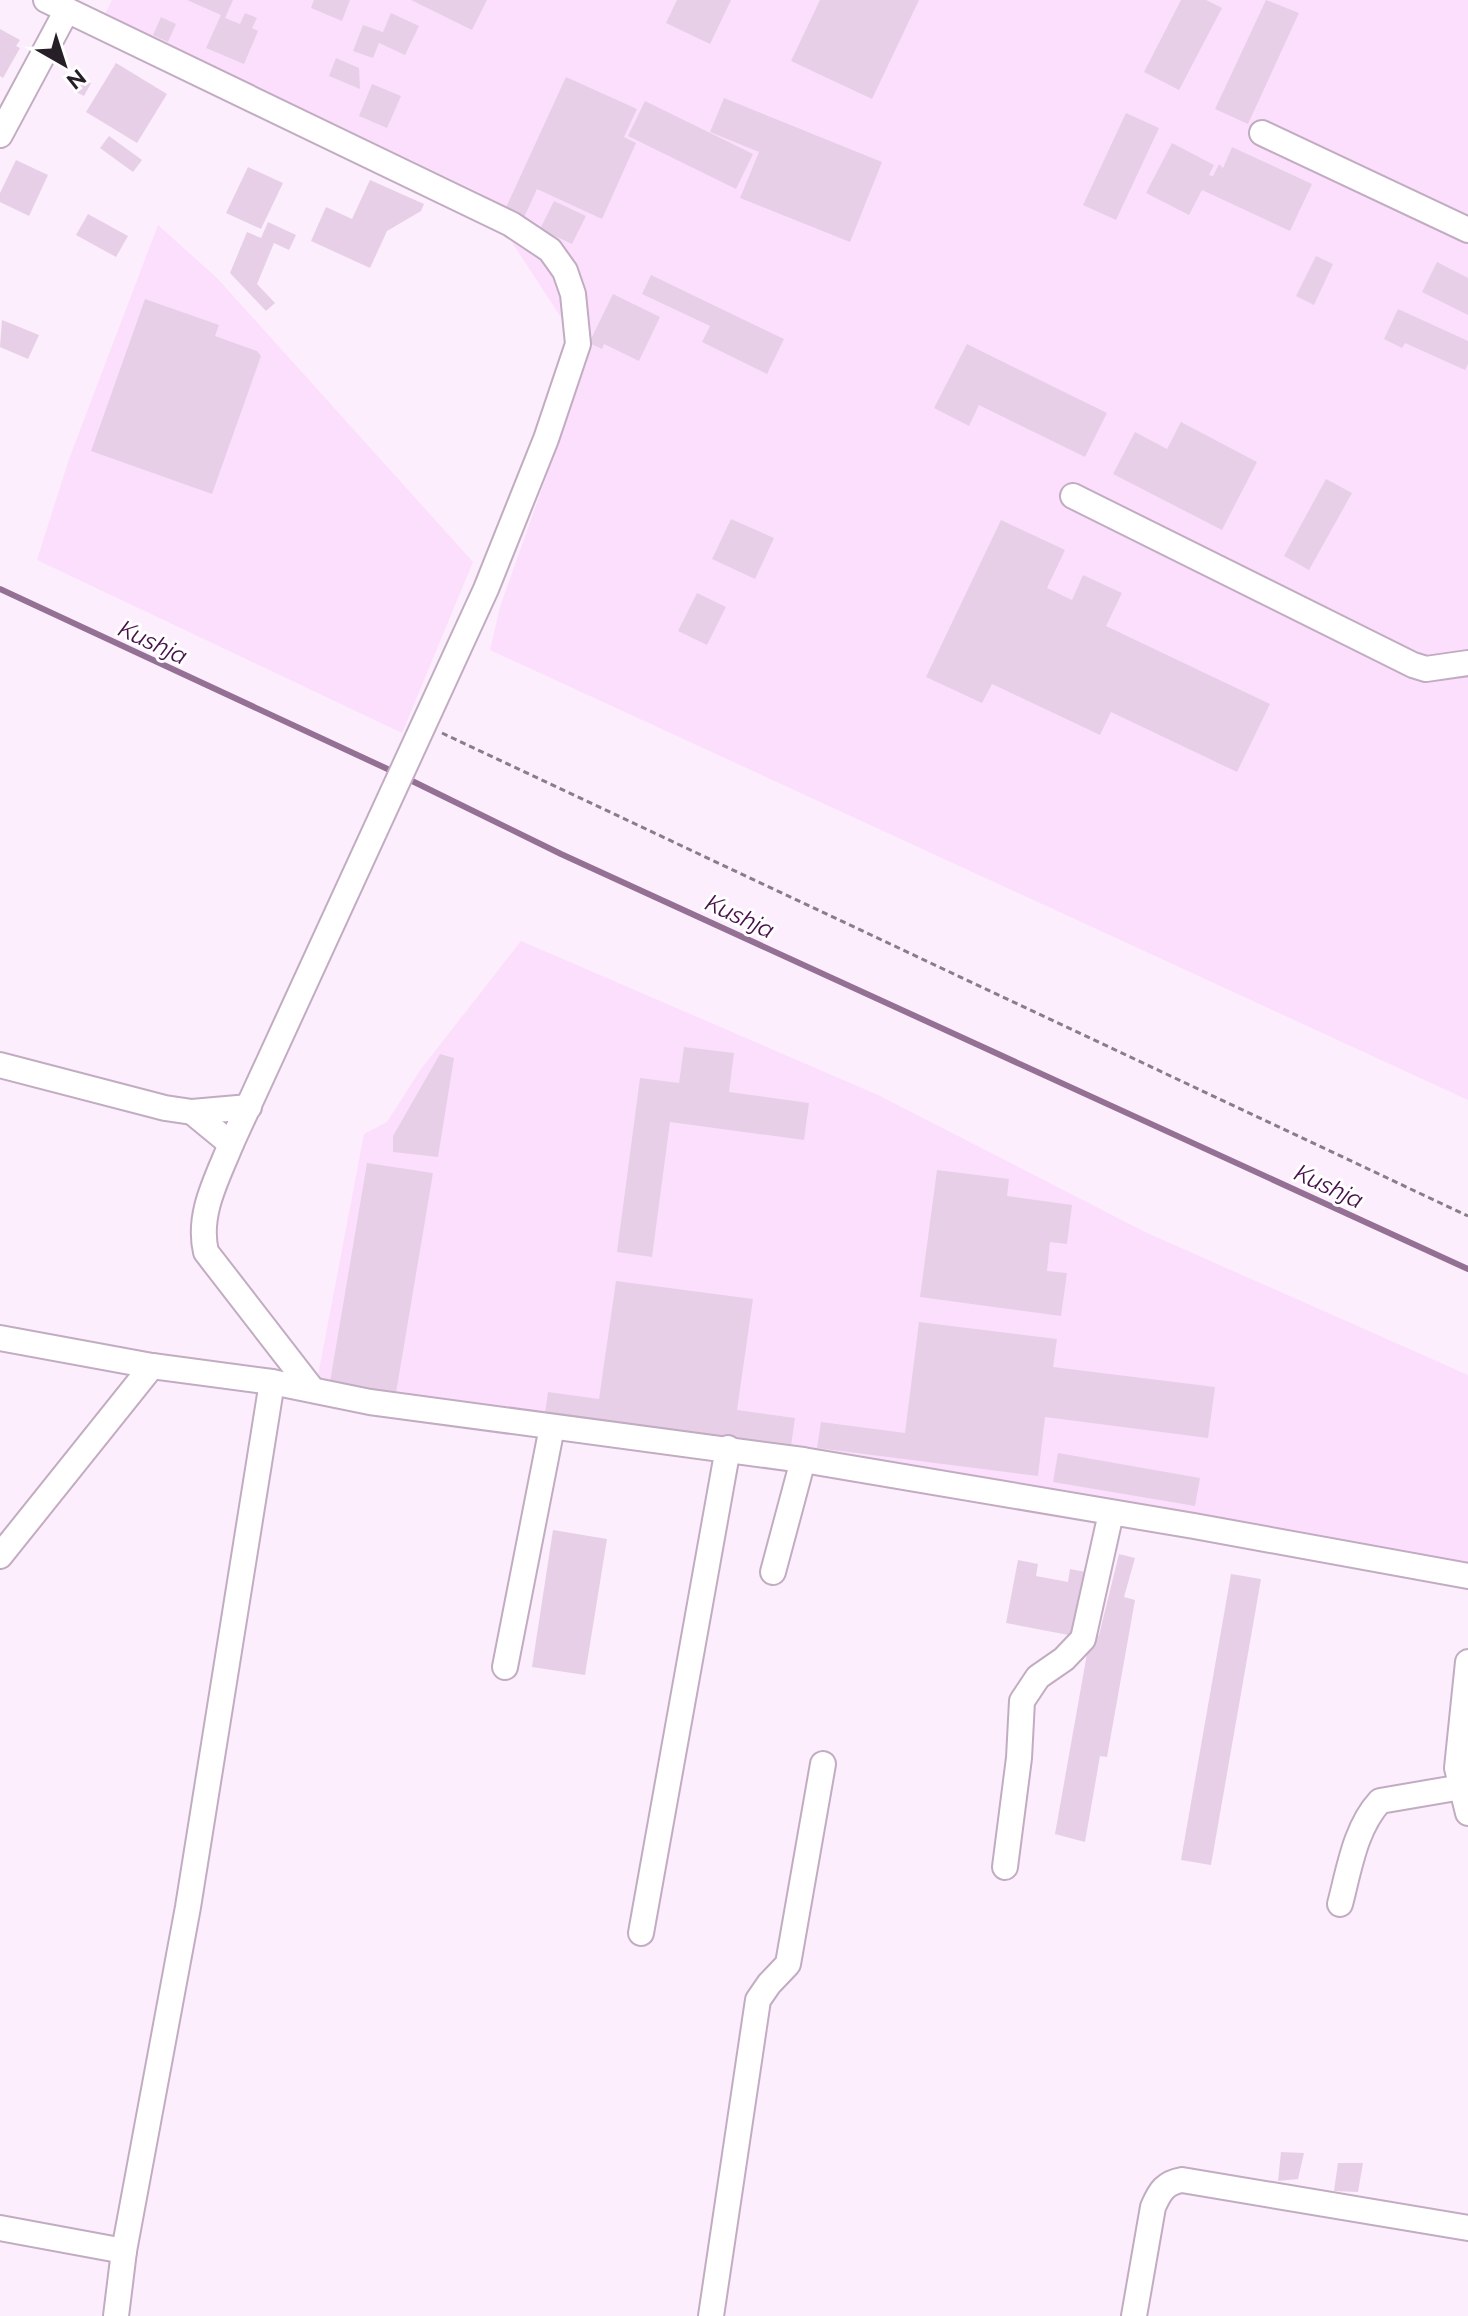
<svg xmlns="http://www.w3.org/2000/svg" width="1468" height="2316" font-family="Raleway,sans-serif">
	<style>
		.built { fill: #fcdffc }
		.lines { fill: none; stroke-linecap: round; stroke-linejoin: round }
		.stream { stroke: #947094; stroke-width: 6 }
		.building { fill: #e7d0e7 }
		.minor-casing { stroke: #c2acc2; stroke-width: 28 }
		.path { stroke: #887e88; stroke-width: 3; stroke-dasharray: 6 4; stroke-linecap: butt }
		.minor { stroke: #fff; stroke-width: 24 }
		.labels { text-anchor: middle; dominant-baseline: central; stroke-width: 6; stroke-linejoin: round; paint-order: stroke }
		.water-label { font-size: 24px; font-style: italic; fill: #480f4b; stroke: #fff }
	</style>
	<rect width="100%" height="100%" fill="#fceefc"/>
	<g class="built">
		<path d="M 112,0 L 1468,0 L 1468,1100 L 490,650 L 500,607 L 588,359 L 480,193 L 105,14 Z"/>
		<path d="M 158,225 L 217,278 L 473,562 L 402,733 L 37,560 L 69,459 Z"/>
		<path d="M 521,941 L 878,1095 L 1145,1232 L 1468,1375 L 1468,1570 L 391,1399 L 317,1381 L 364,1134 L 387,1122 L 421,1069 Z"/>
	</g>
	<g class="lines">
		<g class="stream">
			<path d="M 0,589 L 394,772"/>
			<path d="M 404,777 L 561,854 L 1468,1269"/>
		</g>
	</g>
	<g class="building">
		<path d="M 187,0 L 233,0 L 225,18 L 240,24 L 245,13 L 257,18 L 252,28 L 258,31 L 244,64 L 206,48 L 221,15 Z"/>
		<path d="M 314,0 L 350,0 L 342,21 L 311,8 Z"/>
		<path d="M 411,0 L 487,0 L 472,30 Z"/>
		<path d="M 677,0 L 731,0 L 710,44 L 666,23 Z"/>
		<path d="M 820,0 L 919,0 L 872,99 L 791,61 Z"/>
		<path d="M 1181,0 L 1206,0 L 1222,8 L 1179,90 L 1144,72 Z"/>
		<path d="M 1266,0 L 1299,13 L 1248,124 L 1215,109 Z"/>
		<path d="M 391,13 L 419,26 L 405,55 L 379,43 L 373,58 L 353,51 L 363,25 L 383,32 Z"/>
		<path d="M 161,17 L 176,24 L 168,42 L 153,35 Z"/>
		<path d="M 0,29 L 20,40 L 16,46 L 20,48 L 3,78 L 0,76 Z"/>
		<path d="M 336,58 L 359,68 L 360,89 L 329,76 Z"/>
		<path d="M 116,63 L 167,94 L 137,143 L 86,112 Z"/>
		<path d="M 80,77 L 91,83 L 84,96 L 72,90 Z"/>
		<path d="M 566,77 L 637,109 L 624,137 L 636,143 L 602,219 L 537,189 L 522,222 L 503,214 Z"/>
		<path d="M 372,84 L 401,96 L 387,128 L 359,116 Z"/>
		<path d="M 724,98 L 882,162 L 850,242 L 740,198 L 759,152 L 710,132 Z"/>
		<path d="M 645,101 L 753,154 L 736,189 L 628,136 Z"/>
		<path d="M 1126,113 L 1159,128 L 1116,220 L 1083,205 Z"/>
		<path d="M 109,136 L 142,160 L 133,172 L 100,148 Z"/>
		<path d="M 1172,143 L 1214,165 L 1209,175 L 1213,176 L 1219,164 L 1223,168 L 1232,147 L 1312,184 L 1290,231 L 1202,190 L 1189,215 L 1146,193 Z"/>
		<path d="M 16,160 L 48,175 L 29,216 L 0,202 L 0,193 Z"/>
		<path d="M 248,167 L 283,183 L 261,229 L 226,213 Z"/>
		<path d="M 370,180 L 424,204 L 421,211 L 387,231 L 370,268 L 311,241 L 326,207 L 352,219 Z"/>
		<path d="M 554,201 L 586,216 L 572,244 L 540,229 Z"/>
		<path d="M 88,214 L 128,236 L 116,257 L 76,235 Z"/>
		<path d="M 268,222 L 296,235 L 289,250 L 274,243 L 257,284 L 275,303 L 266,311 L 230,273 L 247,232 L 261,238 Z"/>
		<path d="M 1316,256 L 1333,264 L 1314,305 L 1296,296 Z"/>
		<path d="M 1437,262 L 1468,278 L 1468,315 L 1422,292 Z"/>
		<path d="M 651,275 L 784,339 L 767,374 L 702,342 L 710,326 L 642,294 Z"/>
		<path d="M 613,294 L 660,317 L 639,361 L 604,344 L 602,349 L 589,343 Z"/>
		<path d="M 145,299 L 219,325 L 215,336 L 257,351 L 261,356 L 212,494 L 91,451 Z"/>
		<path d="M 1398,309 L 1468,341 L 1468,364 L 1465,370 L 1405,343 L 1402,348 L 1384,339 Z"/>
		<path d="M 2,320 L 39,335 L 28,359 L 0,347 Z"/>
		<path d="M 967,344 L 1107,413 L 1085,457 L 979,405 L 969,426 L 934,408 Z"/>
		<path d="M 1181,422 L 1257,462 L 1222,530 L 1113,474 L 1135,432 L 1167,449 Z"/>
		<path d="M 1326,479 L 1352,493 L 1309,570 L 1284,556 Z"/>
		<path d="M 731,519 L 774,538 L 755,579 L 712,559 Z"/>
		<path d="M 1001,520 L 1065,550 L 1047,588 L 1072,600 L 1083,575 L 1122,593 L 1106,626 L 1270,704 L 1237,772 L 1111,712 L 1100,735 L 992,684 L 982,703 L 926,677 Z"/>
		<path d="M 697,593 L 726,607 L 707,645 L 678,631 Z"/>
		<path d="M 684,1047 L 734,1053 L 729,1092 L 809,1103 L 804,1140 L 670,1122 L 652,1257 L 617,1252 L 640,1078 L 679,1083 Z"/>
		<path d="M 440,1054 L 454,1058 L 438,1157 L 393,1152 L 393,1136 Z"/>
		<path d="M 367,1163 L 433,1173 L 396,1393 L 330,1382 Z"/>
		<path d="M 937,1170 L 1009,1179 L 1007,1196 L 1072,1205 L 1067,1244 L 1050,1242 L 1047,1271 L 1067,1273 L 1061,1316 L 920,1297 Z"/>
		<path d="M 616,1281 L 753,1299 L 737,1410 L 795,1418 L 791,1446 L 545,1413 L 548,1392 L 599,1399 Z"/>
		<path d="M 919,1322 L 1057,1339 L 1053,1367 L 1215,1387 L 1208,1438 L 1045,1417 L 1038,1476 L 817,1448 L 821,1422 L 905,1433 Z"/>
		<path d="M 1058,1453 L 1200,1478 L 1195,1506 L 1053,1482 Z"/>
		<path d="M 553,1530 L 607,1539 L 585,1675 L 532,1667 Z"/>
		<path d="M 1119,1554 L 1135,1558 L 1124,1597 L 1135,1600 L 1107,1757 L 1100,1756 L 1085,1842 L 1055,1834 L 1088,1648 L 1099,1635 Z"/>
		<path d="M 1018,1560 L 1038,1564 L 1036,1576 L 1068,1582 L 1070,1569 L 1091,1573 L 1079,1637 L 1006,1623 Z"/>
		<path d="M 1231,1574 L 1261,1579 L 1211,1865 L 1181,1860 Z"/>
		<path d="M 1281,2152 L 1304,2153 L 1298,2179 L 1278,2181 Z"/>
		<path d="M 1338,2163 L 1363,2163 L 1358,2192 L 1334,2191 Z"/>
	</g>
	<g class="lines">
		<g class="minor-casing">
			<g id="minor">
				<path d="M 46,0 L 511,224 L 550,250 L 565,271 L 573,294 L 578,344 L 546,439 L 486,589 L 231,1144 C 217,1179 197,1214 206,1252 L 312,1389"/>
				<path d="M 1262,133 L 1468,230"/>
				<path d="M 0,135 L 67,10"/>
				<path d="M 1073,496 L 1413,665 L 1426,669 L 1468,663"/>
				<path d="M 0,1065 L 165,1108 L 192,1112 L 231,1144"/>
				<path d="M 192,1112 L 249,1107"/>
				<path d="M 0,1338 L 152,1366 L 272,1382 L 370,1402 L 803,1460 L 1194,1526 L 1468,1576"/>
				<path d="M 0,1556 L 152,1366"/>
				<path d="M 773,1572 L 803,1460"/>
				<path d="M 1468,1662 L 1457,1768 L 1468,1813"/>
				<path d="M 505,1667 L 552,1427"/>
				<path d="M 1005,1867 L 1019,1758 L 1022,1701 L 1038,1677 L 1064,1659 L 1083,1639 L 1111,1513"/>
				<path d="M 1340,1904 C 1349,1870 1355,1828 1380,1801 L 1462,1787"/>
				<path d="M 641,1933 L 728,1448"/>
				<path d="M 0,2228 L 124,2251"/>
				<path d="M 116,2316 L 124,2251 L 188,1907 L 272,1382"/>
				<path d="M 711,2316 L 758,2000 L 769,1984 L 788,1964 L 823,1764"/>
				<path d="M 1134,2316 L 1153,2207 C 1160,2191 1165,2183 1182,2180 L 1468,2228"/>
			</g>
		</g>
		<path class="path" d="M 442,733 L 1468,1216"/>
		<use href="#minor" class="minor"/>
	</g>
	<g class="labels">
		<g class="water-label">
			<text transform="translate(153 642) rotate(25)">Kushja</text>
			<text transform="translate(740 916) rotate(25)">Kushja</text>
			<text transform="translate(1329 1186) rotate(25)">Kushja</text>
		</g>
	</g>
	<g transform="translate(64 64) rotate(141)" stroke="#ffffff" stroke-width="6" paint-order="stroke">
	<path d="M0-6L14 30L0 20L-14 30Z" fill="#271f27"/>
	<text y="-12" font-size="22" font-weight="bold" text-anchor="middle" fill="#271f27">N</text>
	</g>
</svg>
